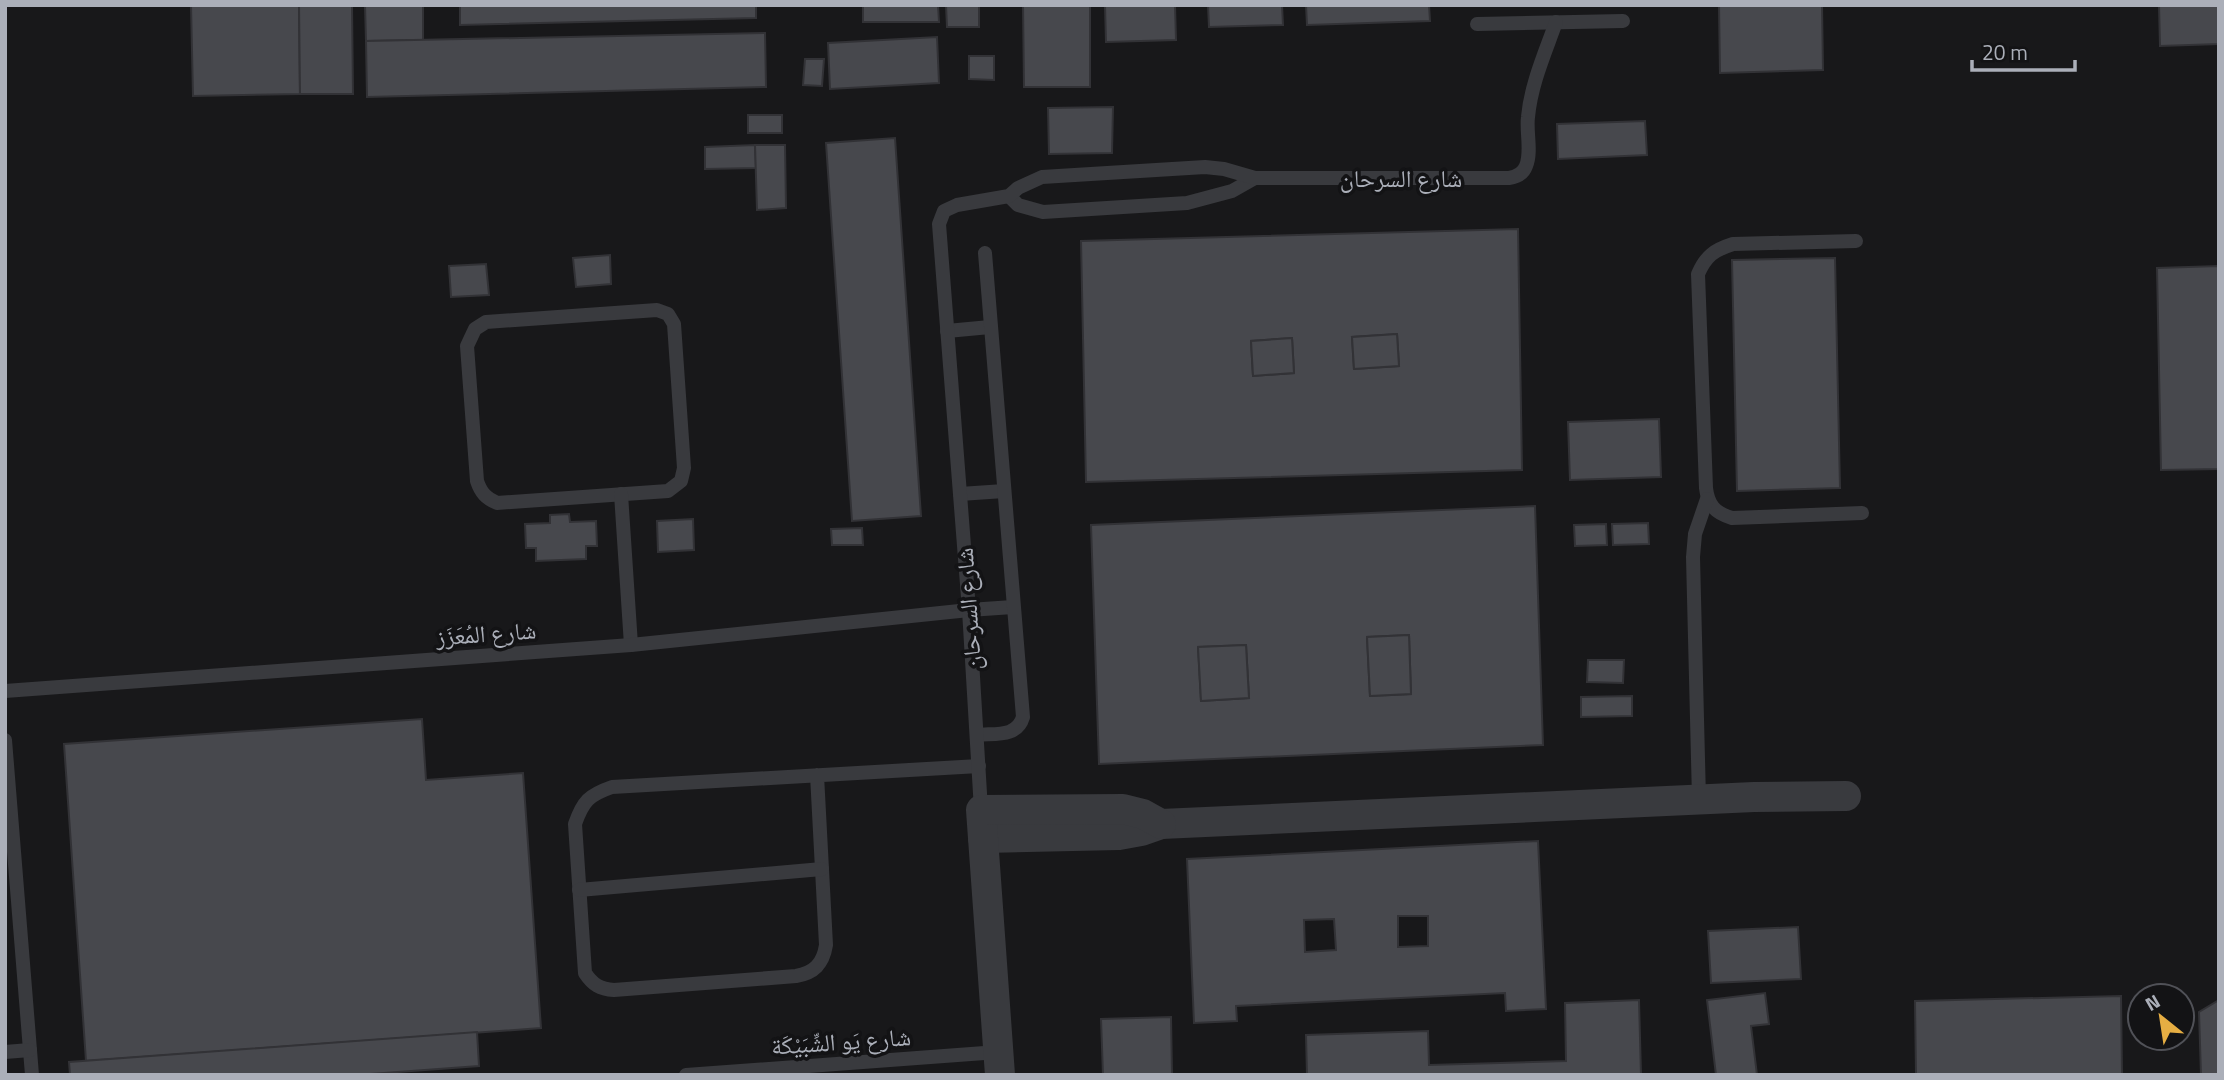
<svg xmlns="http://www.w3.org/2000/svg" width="2224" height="1080" font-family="'Titillium Web','Noto Naskh Arabic',sans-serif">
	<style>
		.building { fill: #47484d; stroke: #323236; stroke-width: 2; fill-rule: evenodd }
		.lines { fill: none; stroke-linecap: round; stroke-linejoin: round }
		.lane { stroke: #393a3e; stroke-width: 14 }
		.street { stroke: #393a3e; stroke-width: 30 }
		.labels { text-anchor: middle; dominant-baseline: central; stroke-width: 7; stroke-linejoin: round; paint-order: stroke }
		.street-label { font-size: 24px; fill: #abafb9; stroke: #131315 }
	</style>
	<rect width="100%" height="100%" fill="#18181a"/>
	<g class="building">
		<path d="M 191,5 L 299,5 L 300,94 L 193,96 Z"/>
		<path d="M 299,5 L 352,5 L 353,94 L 300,94 Z"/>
		<path d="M 365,5 L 423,5 L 423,40 L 366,41 Z"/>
		<path d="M 460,5 L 756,5 L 756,18 L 460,25 Z"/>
		<path d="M 863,5 L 938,5 L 939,22 L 863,22 Z"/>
		<path d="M 946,5 L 979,5 L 979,27 L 947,27 Z"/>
		<path d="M 1023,5 L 1090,5 L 1090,87 L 1024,87 Z"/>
		<path d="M 1105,5 L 1175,5 L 1176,40 L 1106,42 Z"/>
		<path d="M 1208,5 L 1282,5 L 1283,25 L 1209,27 Z"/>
		<path d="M 1306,5 L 1429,5 L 1430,21 L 1307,25 Z"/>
		<path d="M 1719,5 L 1822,5 L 1823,70 L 1720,73 Z"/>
		<path d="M 2159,5 L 2219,5 L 2219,44 L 2160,46 Z"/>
		<path d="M 765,33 L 766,87 L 367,97 L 366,41 Z"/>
		<path d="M 937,37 L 939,83 L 830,89 L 828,43 Z"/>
		<path d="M 969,56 L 994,56 L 994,80 L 969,79 Z"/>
		<path d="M 805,59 L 824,59 L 822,86 L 803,85 Z"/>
		<path d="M 1113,107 L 1112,153 L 1049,154 L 1048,108 Z"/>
		<rect x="748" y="115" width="34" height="18"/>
		<path d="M 1645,121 L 1647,155 L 1558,159 L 1557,124 Z"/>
		<path d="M 895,138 L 921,516 L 852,521 L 826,143 Z"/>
		<path d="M 755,145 L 756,168 L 705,169 L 705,147 Z"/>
		<path d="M 755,145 L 785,145 L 786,208 L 757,210 Z"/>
		<path d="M 1518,229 L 1522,470 L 1086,482 L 1081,241 ZM 1397,334 L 1399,366 L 1354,369 L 1352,337 ZM 1292,338 L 1294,373 L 1253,376 L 1251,341 Z"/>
		<path d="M 610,255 L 611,284 L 576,287 L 573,258 Z"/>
		<path d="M 1835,258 L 1840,488 L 1737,491 L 1732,260 Z"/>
		<path d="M 486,264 L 489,295 L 451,297 L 449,266 Z"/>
		<path d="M 2219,266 L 2219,469 L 2161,470 L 2157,268 Z"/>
		<path d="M 1397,334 L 1399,366 L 1354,369 L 1352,337 Z"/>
		<path d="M 1292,338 L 1294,373 L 1253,376 L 1251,341 Z"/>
		<path d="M 1659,419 L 1661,477 L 1570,480 L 1568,422 Z"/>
		<path d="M 1535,506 L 1543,745 L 1099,764 L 1091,525 ZM 1409,635 L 1411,694 L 1370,696 L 1367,637 ZM 1246,645 L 1249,698 L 1201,701 L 1198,647 Z"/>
		<path d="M 569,514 L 570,522 L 596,521 L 597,546 L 586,546 L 586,559 L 536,561 L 536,548 L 526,548 L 525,524 L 550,523 L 550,515 Z"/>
		<path d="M 693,519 L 694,550 L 658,552 L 657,521 Z"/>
		<path d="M 1648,523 L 1649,544 L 1613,545 L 1612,524 Z"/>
		<path d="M 1606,524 L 1607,545 L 1575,546 L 1574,525 Z"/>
		<path d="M 862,528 L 863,545 L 832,545 L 831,529 Z"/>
		<path d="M 1409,635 L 1411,694 L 1370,696 L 1367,637 Z"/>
		<path d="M 1246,645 L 1249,698 L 1201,701 L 1198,647 Z"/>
		<path d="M 1588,660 L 1624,660 L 1623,683 L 1587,682 Z"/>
		<path d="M 1632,696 L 1632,716 L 1581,717 L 1581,697 Z"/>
		<path d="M 422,719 L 426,780 L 523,773 L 541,1028 L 86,1061 L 64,744 Z"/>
		<path d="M 1538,841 L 1546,1009 L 1506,1011 L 1505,993 L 1236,1006 L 1237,1021 L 1194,1023 L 1187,859 ZM 1398,916 L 1428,916 L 1428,946 L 1398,947 ZM 1334,919 L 1336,950 L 1305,952 L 1304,920 Z"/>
		<path d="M 1798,927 L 1801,979 L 1711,983 L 1708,931 Z"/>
		<path d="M 1765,993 L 1769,1024 L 1751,1026 L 1757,1075 L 1716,1075 L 1707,1000 Z"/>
		<path d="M 2121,996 L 2122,1075 L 1916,1075 L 1915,1001 Z"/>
		<path d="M 1639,1000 L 1641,1075 L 1302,1075 L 1307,1075 L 1306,1035 L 1428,1031 L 1429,1065 L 1566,1061 L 1565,1003 Z"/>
		<path d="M 2219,1000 L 2219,1075 L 2201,1075 L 2199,1012 Z"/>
		<path d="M 1171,1017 L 1172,1075 L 1103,1075 L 1101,1019 Z"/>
		<path d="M 477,1032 L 479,1066 L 357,1075 L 70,1075 L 69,1062 Z"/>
	</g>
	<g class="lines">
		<g class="lane">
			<path d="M 1477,24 L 1623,21"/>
			<path d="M 1009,196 L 1018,205 L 1043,212 L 1187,203 L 1232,191 L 1255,178"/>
			<path d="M 1856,241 L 1733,244 C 1714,250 1706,256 1698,274 L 1706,488 C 1708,505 1715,513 1732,518 L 1862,513"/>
			<path d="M 657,310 L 668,314 L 674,324 L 684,468 L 681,481 L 668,491 L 497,503 C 486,498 481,493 477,481 L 467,346 L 475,329 L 486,322 Z"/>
			<path d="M 947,331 L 990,327"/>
			<path d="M 621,494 L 631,645"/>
			<path d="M 960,494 L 1004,491"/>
			<path d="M 5,691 L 631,645 L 969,610 L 1013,607"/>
			<path d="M 977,735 C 994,733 1017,738 1023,717 L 985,253"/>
			<path d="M 5,740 L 32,1075"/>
			<path d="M 817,775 L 826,945 C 823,964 814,973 796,976 L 614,990 C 600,989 593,985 585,973 L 575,824 C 583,801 589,795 612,787 L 979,766"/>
			<path d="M 1699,799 L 1693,557 L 1695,534 L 1707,499"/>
			<path d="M 981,810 L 969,610 L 939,224 L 944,211 L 957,205 L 1009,196 L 1018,188 L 1042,177 L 1205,167 L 1224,169 L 1255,178 L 1509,178 C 1516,177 1523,174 1526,166 C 1532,152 1526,132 1528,117 C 1531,84 1545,53 1556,22"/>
			<path d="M 579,890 L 822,869"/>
			<path d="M 5,1052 L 30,1050"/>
			<path d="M 686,1075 L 998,1052"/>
		</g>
		<g class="street">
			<path d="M 983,838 L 1119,835 L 1141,831 L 1161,824 L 1754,797 L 1846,796"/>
			<path d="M 1000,1075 L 981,810 L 1123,809 L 1143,814 L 1161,824"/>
		</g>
	</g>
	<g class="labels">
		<g class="street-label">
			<text x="1401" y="178">شارع السرحان</text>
			<text transform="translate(968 609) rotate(-94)">شارع السرحان</text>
			<text transform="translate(486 633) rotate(-4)">شارع المُعَزَز</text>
			<text transform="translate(841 1041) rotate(-4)">شارع يَو الشِّبَيْكَة</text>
		</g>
	</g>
	<rect width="2224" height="1080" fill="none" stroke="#abafb9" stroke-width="14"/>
	<g transform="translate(2161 1017) rotate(330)"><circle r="33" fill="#131315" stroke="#505157" stroke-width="2"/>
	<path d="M0-5L12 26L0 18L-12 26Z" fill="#e6ae43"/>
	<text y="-10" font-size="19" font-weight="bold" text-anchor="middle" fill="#abafb9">N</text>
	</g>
	<path d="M1972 60v10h103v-10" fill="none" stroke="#abafb9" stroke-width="3.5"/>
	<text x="1982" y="60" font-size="21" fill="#abafb9" stroke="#131315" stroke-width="5" paint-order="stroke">20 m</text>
</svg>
